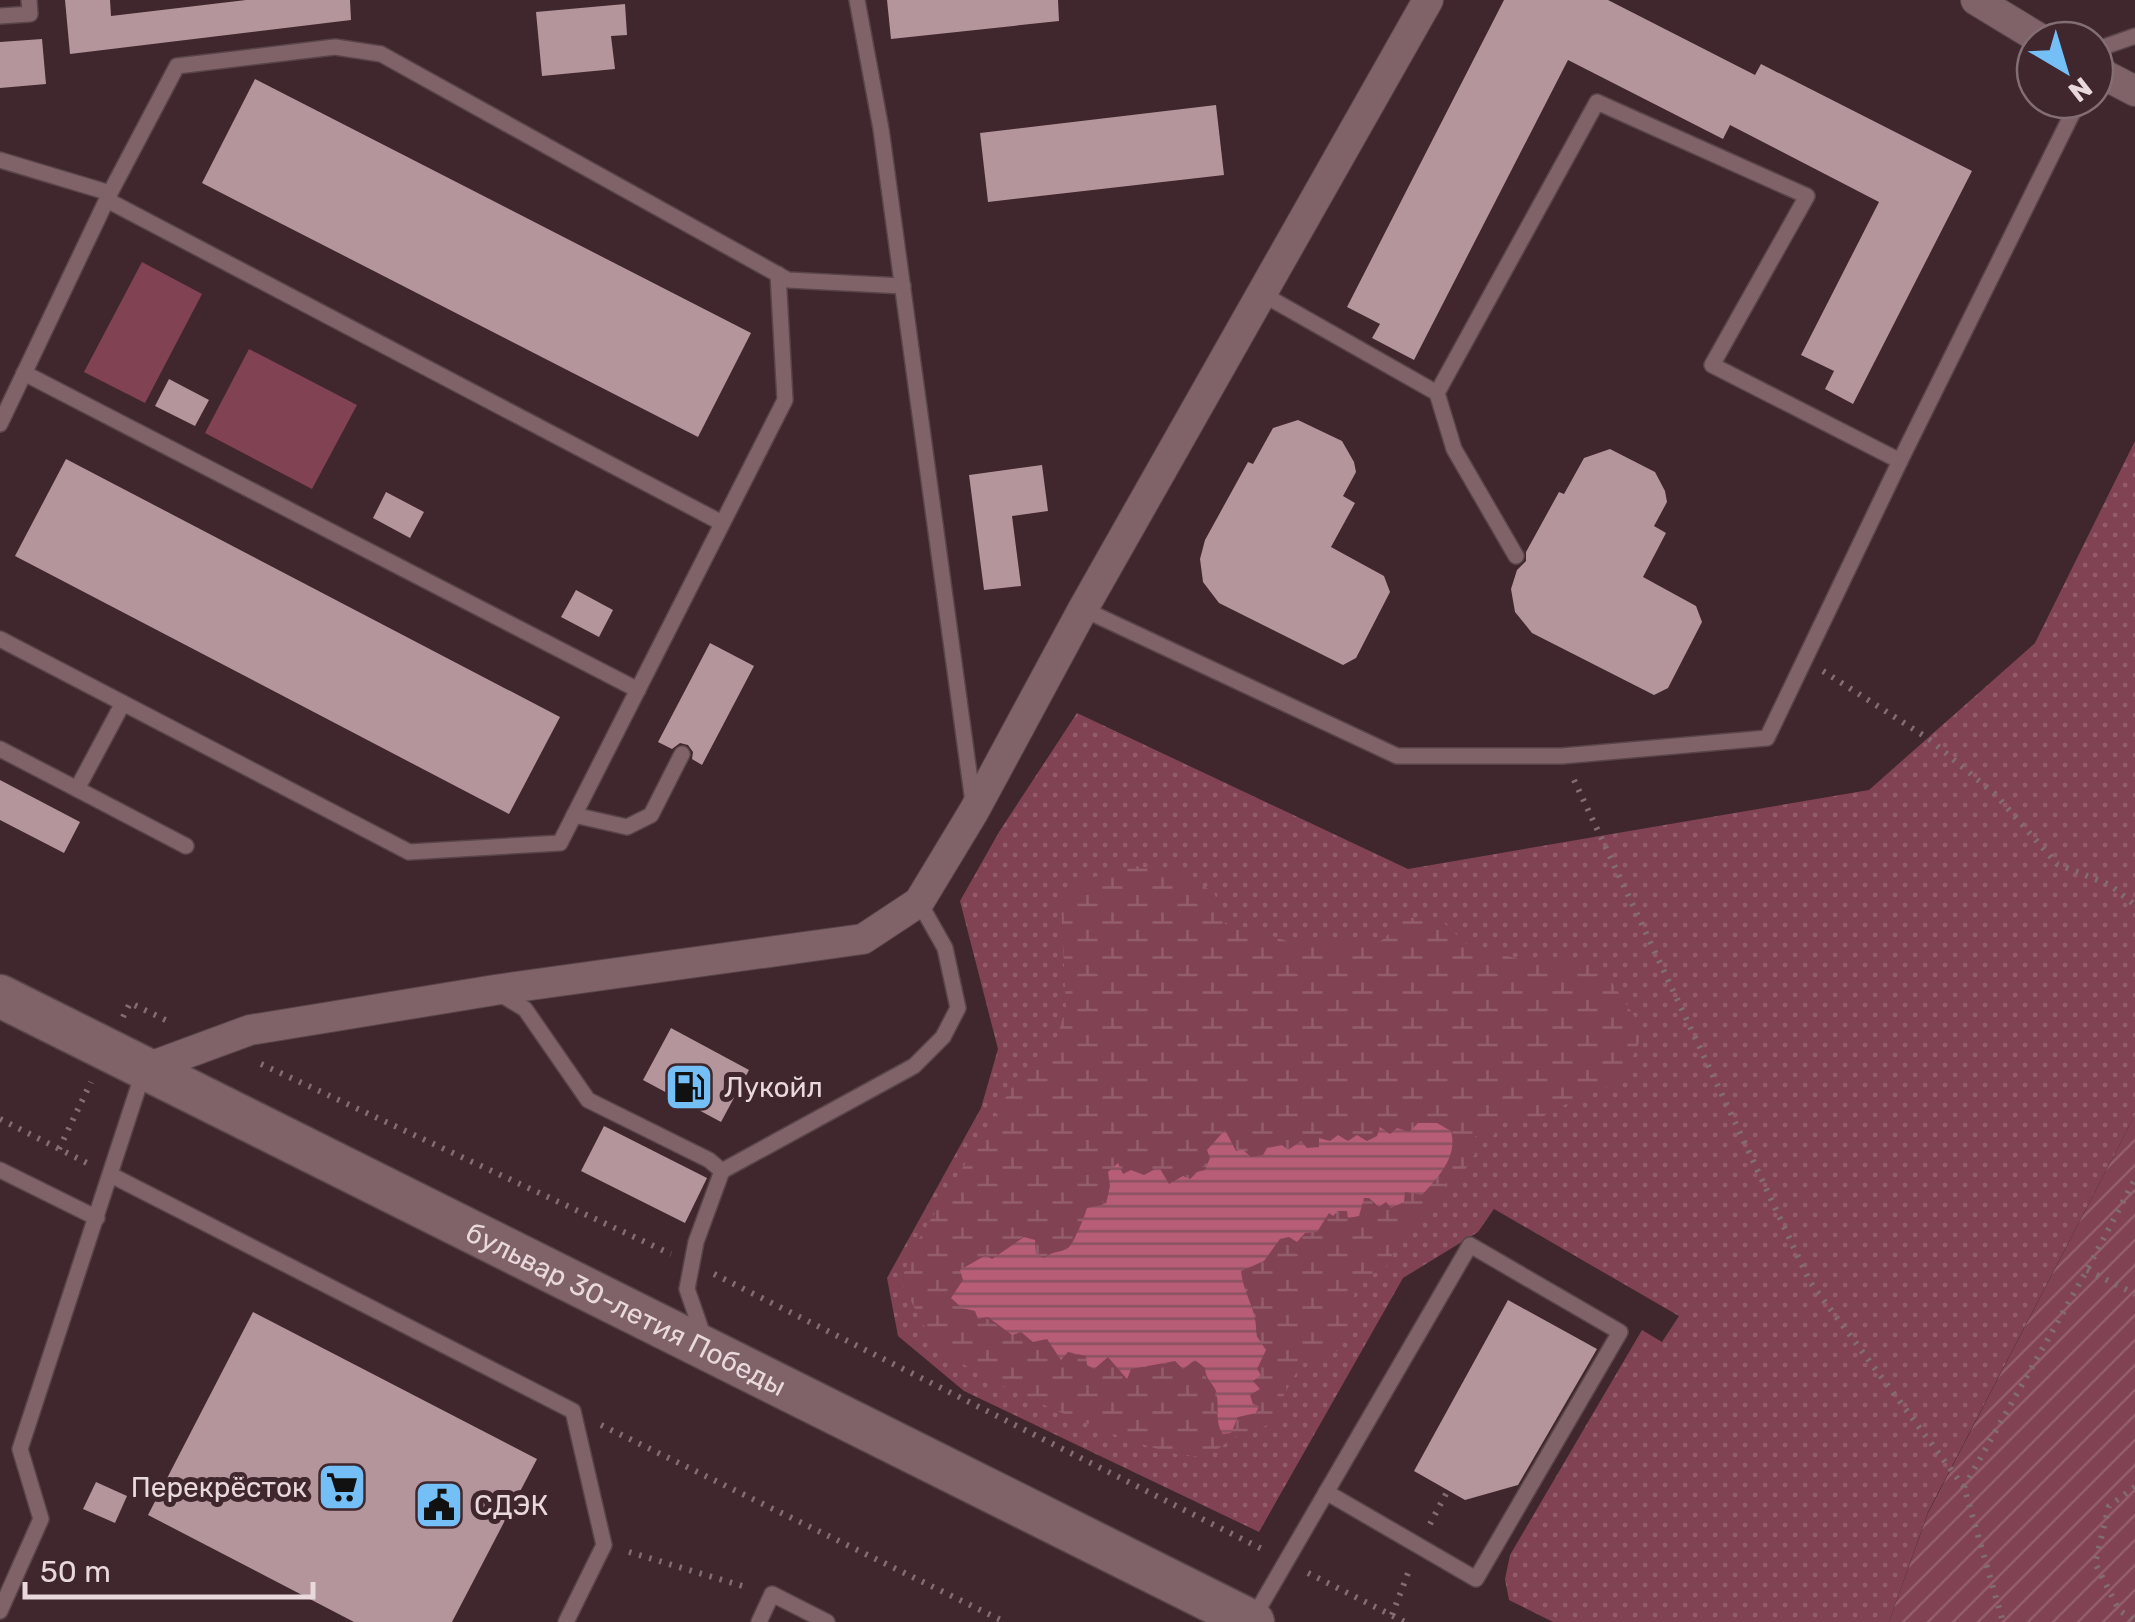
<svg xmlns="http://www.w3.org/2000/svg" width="2135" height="1622" font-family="Rubik,sans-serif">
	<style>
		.grass { fill: url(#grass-dots) }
		.wetland { fill: url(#wetland-marsh); fill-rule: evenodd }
		.park { fill: #814254 }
		.garden { fill: url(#garden-furrows) }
		.water { fill: url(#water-rules) }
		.building { fill: #b3959b }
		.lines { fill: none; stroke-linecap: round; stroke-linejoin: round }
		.lane-casing { stroke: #584449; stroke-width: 18 }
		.street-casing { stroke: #584449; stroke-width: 32 }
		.secondary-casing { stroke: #584449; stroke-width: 45 }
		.path { stroke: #826d72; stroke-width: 6; stroke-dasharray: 2.5 8; stroke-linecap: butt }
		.lane { stroke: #7f6369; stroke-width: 15 }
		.street { stroke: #7f6369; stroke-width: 30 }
		.secondary { stroke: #7f6369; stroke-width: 42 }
		.labels { text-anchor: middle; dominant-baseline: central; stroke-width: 10; stroke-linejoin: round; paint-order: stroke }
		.poi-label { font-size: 28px; fill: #e9d9dc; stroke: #3f272d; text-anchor: start }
		.street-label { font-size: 28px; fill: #e9d9dc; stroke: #3f272d }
	</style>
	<defs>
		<pattern id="grass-dots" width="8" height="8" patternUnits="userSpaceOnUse" patternTransform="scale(2.5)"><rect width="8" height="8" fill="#814254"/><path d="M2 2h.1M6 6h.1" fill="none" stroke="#935d6c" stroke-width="1.8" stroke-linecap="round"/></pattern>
		<pattern id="wetland-marsh" width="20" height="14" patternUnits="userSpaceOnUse" patternTransform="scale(2.5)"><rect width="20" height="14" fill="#814254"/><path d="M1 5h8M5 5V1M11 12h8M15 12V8" fill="none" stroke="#935d6c"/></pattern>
		<pattern id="garden-furrows" width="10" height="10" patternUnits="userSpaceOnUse" patternTransform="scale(2.5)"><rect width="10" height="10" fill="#814254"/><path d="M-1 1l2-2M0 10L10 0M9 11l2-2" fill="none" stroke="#935d6c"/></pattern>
		<pattern id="water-rules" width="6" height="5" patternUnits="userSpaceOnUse" patternTransform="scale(2.5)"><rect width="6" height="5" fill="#b75d76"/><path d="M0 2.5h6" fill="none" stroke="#8a5261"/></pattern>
	</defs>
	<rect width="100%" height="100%" fill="#3f272d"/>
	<path class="grass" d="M 2135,441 L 2135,1115 L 1928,1512 L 1889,1622 L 1553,1622 L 1509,1600 L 1505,1579 L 1510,1555 L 1642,1330 L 1662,1342 L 1679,1316 L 1494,1209 L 1478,1232 L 1403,1278 L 1259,1532 L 964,1391 L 898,1336 L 887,1278 L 981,1108 L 998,1049 L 960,901 L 999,832 L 1077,713 L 1408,869 L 1869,790 L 2035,643 Z"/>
	<path class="wetland" d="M 1135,866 L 1179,873 L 1214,892 L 1225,924 L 1250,928 L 1292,943 L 1381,941 L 1408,917 L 1444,923 L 1469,946 L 1530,962 L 1597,960 L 1644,1031 L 1623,1079 L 1551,1111 L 1534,1123 L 1503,1121 L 1491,1139 L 1476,1136 L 1467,1145 L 1475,1154 L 1459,1179 L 1446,1182 L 1443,1199 L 1426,1207 L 1403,1233 L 1386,1267 L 1356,1283 L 1350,1322 L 1337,1351 L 1301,1364 L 1279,1404 L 1278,1422 C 1266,1426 1252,1429 1241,1434 C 1227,1440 1217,1453 1201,1456 C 1162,1463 981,1380 946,1353 C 926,1338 914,1304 901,1282 L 912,1250 L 1017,1079 L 1056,1041 L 1066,1007 L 1061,902 L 1079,881 ZM 1418,1123 L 1437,1123 L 1405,1192 L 1386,1202 L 1364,1198 L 1359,1215 L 1349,1218 L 1347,1211 L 1329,1212 L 1305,1233 L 1280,1239 L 1264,1261 L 1240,1271 L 1244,1294 L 1257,1318 L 1257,1370 L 1250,1395 L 1253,1404 L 1259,1406 L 1257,1413 L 1238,1417 L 1235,1426 L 1218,1428 L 1215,1389 L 1206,1378 L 1205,1368 L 1195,1359 L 1130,1369 L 1127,1378 L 1108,1357 C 1094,1357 1079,1357 1067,1351 C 1049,1343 1033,1327 1012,1335 L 975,1311 L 959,1288 L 963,1280 L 961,1270 L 985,1255 L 992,1259 L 1023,1237 L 1036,1254 L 1044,1258 C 1062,1242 1072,1256 1079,1225 C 1099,1207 1113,1201 1108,1172 L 1118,1164 L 1123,1174 L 1131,1170 C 1189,1195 1197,1182 1225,1131 C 1232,1143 1236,1155 1252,1157 C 1272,1158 1310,1148 1329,1142 C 1352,1135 1377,1146 1397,1128 L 1409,1132 Z"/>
	<g class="park">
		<path d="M 142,262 L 202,294 L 145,403 L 84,372 Z"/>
		<path d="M 249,349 L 357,405 L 312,489 L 205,433 Z"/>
	</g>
	<path class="garden" d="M 2135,1115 L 2135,1622 L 1889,1622 L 1928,1513 Z"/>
	<path class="water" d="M 1418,1123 L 1437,1123 L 1451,1131 C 1458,1157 1438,1177 1422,1195 L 1405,1192 L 1404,1202 L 1391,1208 L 1386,1202 L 1379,1207 L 1369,1198 L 1364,1198 L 1359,1216 L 1348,1218 L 1347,1211 L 1338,1211 L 1333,1216 L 1329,1213 L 1317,1232 L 1305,1233 L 1297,1242 L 1289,1237 L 1280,1239 L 1264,1261 L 1241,1271 C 1244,1297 1258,1310 1256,1335 L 1266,1350 L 1257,1369 L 1261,1375 L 1253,1381 L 1260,1389 L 1250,1395 L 1253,1404 L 1259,1406 L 1256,1413 L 1238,1417 L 1231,1433 L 1223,1434 C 1214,1422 1220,1406 1216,1391 C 1212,1382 1206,1380 1205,1368 L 1195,1360 L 1183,1369 L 1175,1361 L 1131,1369 L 1127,1379 L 1108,1357 L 1094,1369 L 1087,1365 L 1086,1356 L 1068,1352 L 1061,1360 L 1047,1339 L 1033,1342 L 1021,1332 L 1012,1335 L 988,1317 L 978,1319 L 975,1311 L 962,1308 L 951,1298 L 963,1280 L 960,1270 L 986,1255 L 992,1259 L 1024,1237 L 1035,1240 L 1036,1254 L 1044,1258 C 1052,1251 1060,1253 1068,1248 C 1074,1244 1085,1215 1087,1208 L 1106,1204 L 1110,1186 L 1108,1172 L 1118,1163 L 1123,1174 L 1131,1170 L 1144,1175 L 1159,1167 L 1169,1184 L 1183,1176 L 1190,1179 L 1197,1172 L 1205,1170 L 1210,1158 L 1207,1150 L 1225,1130 L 1236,1151 L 1243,1150 L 1251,1157 L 1263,1155 L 1267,1148 L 1282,1145 L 1288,1150 L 1301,1141 L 1307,1148 L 1319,1147 L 1319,1138 L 1330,1141 L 1338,1135 L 1348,1141 L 1357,1135 L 1367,1141 L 1377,1136 L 1380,1127 L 1390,1134 L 1397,1128 L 1409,1132 Z"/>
	<g class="building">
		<path d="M 65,0 L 110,0 L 111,16 L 246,0 L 350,0 L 351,20 L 70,54 Z"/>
		<path d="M 887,0 L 1058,0 L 1059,21 L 891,39 Z"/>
		<path d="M 1504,0 L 1608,0 L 1755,75 L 1761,64 L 1972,171 L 1853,404 L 1825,389 L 1834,371 L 1801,355 L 1879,202 L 1730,125 L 1723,139 L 1568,60 L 1414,360 L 1372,338 L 1380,324 L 1347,307 Z"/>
		<path d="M 625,4 L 627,35 L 611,36 L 615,69 L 542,76 L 536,12 Z"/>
		<path d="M 42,39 L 46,84 L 0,88 L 0,42 Z"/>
		<path d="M 255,79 L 751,333 L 698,437 L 202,183 Z"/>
		<path d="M 1216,105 L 1224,175 L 988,202 L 980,133 Z"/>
		<path d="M 169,379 L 209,400 L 195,426 L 155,406 Z"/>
		<path d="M 1298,420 L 1342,441 L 1354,462 L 1356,472 L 1343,496 L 1355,503 L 1331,547 L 1384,576 L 1390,592 L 1356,658 L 1343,665 L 1219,603 L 1203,582 L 1200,559 L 1205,540 L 1248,462 L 1253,464 L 1273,428 Z"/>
		<path d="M 1610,449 L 1655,472 L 1665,491 L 1667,502 L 1654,526 L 1666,533 L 1643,577 L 1696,606 L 1702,622 L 1668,688 L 1654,695 L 1532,633 L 1515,612 L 1511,589 L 1517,570 L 1526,561 L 1526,552 L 1559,492 L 1564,494 L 1584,458 Z"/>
		<path d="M 66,459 L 560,717 L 509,814 L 15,556 Z"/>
		<path d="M 1042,465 L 1048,511 L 1012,516 L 1021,586 L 984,590 L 969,475 Z"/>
		<path d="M 386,492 L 424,512 L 410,538 L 373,518 Z"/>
		<path d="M 576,590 L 613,610 L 599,637 L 561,617 Z"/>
		<path d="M 710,643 L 754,666 L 702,765 L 692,759 L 693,752 L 688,745 L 680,743 L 672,749 L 658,742 Z"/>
		<path d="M 0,780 L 80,822 L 64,853 L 0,820 Z"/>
		<path d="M 671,1028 L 749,1070 L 721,1122 L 643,1080 Z"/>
		<path d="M 604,1126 L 707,1178 L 685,1223 L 581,1171 Z"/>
		<path d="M 1508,1300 L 1597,1349 L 1518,1485 L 1465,1500 L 1414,1471 Z"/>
		<path d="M 253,1312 L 537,1459 L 452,1622 L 354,1622 L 148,1515 Z"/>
		<path d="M 96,1482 L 127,1496 L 115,1523 L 83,1509 Z"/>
	</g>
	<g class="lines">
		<g class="lane-casing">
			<g id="lane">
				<path d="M 857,0 L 881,129 L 973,802"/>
				<path d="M 0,16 L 30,14 L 29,0"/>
				<path d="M 2095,50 L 2135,36"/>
				<path d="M 0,160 L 110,193"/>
				<path d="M 107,200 L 722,523"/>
				<path d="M 1264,295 L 1437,393"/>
				<path d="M 24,373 L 638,690"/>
				<path d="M 0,424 L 110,193 L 177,66 L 335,47 L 381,54 L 788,280 L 903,286"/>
				<path d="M 1900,461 L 2079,100"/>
				<path d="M 1083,609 L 1397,756 L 1562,756 L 1767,738 L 1900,461 L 1712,365 L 1807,196 L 1597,102 L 1437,393 L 1454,449 L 1516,556"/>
				<path d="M 0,639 L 409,852 L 560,843 L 785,400 L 778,274"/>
				<path d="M 123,703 L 77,789 L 186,846"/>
				<path d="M 0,749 L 77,789"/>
				<path d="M 574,815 L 627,827 L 651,815 L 682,754"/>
				<path d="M 497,992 L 525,1009 L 588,1100 L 709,1160 L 722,1171"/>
				<path d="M 0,1170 L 97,1218"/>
				<path d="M 111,1175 L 573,1411 L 604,1545 L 566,1622"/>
				<path d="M 704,1338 L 687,1289 L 696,1242 L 722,1171 L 914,1066 L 943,1037 L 958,1008 L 945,948 L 919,902"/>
				<path d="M 0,1611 L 41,1519 L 20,1449 L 143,1073"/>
				<path d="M 1252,1620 L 1470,1245 L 1620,1332 L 1476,1579 L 1326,1492"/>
				<path d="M 759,1622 L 772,1594 L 827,1622"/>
			</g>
		</g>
		<g class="street-casing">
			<g id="street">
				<path d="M 1976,0 L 2042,40"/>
				<path d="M 2095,70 L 2135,91"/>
				<path d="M 144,1069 L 250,1030 L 495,990 L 863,939 L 919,902 L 974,811 L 1083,609 L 1428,0"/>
			</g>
		</g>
		<g class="secondary-casing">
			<g id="secondary">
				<path id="s1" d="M 0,996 L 1253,1622"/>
			</g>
		</g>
		<g class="path">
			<path d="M 1823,671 L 1929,739 L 1996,795 L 2057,864 L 2110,885 L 2135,905"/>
			<path d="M 1574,780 L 1810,1282 L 1964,1487 L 2003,1622"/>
			<path d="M 123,1017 L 130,1003 L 172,1023"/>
			<path d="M 261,1064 L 671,1254"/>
			<path d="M 0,1119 L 87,1163"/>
			<path d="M 59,1149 L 91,1082"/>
			<path d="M 2087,1270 L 2135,1294"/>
			<path d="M 714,1274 L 1266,1551"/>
			<path d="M 601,1425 L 1005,1622"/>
			<path d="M 1964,1487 L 2087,1270 L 2135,1179"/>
			<path d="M 2135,1487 L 2109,1506 L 2095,1563 L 2119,1610 L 2135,1621"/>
			<path d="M 1430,1524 L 1448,1490"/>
			<path d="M 629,1552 L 746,1587"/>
			<path d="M 1308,1573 L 1405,1622"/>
			<path d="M 1392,1615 L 1410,1568"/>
		</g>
		<use href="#lane" class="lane"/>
		<use href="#street" class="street"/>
		<use href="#secondary" class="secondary"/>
	</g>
	<defs>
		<g id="fuel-square" transform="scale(2.5)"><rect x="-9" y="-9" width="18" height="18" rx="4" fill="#74c0f6" stroke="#3f272d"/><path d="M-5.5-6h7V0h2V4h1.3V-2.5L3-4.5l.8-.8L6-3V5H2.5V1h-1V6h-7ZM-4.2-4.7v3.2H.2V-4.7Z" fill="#111"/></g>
		<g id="supermarket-square" transform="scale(2.5)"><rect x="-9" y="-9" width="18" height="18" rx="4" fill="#74c0f6" stroke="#3f272d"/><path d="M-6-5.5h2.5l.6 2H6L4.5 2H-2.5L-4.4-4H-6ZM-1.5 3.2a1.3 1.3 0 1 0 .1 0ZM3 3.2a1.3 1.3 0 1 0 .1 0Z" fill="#111"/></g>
		<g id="civic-square" transform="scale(2.5)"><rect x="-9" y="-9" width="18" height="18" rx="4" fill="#74c0f6" stroke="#3f272d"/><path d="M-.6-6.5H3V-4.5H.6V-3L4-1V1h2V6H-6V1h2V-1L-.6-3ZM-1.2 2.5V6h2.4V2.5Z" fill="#111"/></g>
	</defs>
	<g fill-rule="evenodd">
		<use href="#fuel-square" x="689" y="1087"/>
		<use href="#supermarket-square" x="342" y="1487"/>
		<use href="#civic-square" x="439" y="1505"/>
	</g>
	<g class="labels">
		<g class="poi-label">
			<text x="724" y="1087">Лукойл</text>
			<text x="307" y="1487" text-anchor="end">Перекрёсток</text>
			<text x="474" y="1505">СДЭК</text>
		</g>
		<g class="street-label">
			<text stroke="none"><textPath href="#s1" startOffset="700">бульвар 30-летия Победы</textPath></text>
		</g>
	</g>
	<g transform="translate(2065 70) rotate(142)"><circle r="48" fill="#3f272d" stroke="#836e73" stroke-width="2.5"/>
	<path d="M0-8L18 38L0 25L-18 38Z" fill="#74c0f6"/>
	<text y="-15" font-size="28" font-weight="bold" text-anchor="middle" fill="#e9d9dc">N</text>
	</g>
	<path d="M25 1582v15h288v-15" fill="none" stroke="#e9d9dc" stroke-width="5"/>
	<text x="40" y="1582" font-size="30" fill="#e9d9dc" stroke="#3f272d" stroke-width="8" paint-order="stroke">50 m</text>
</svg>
